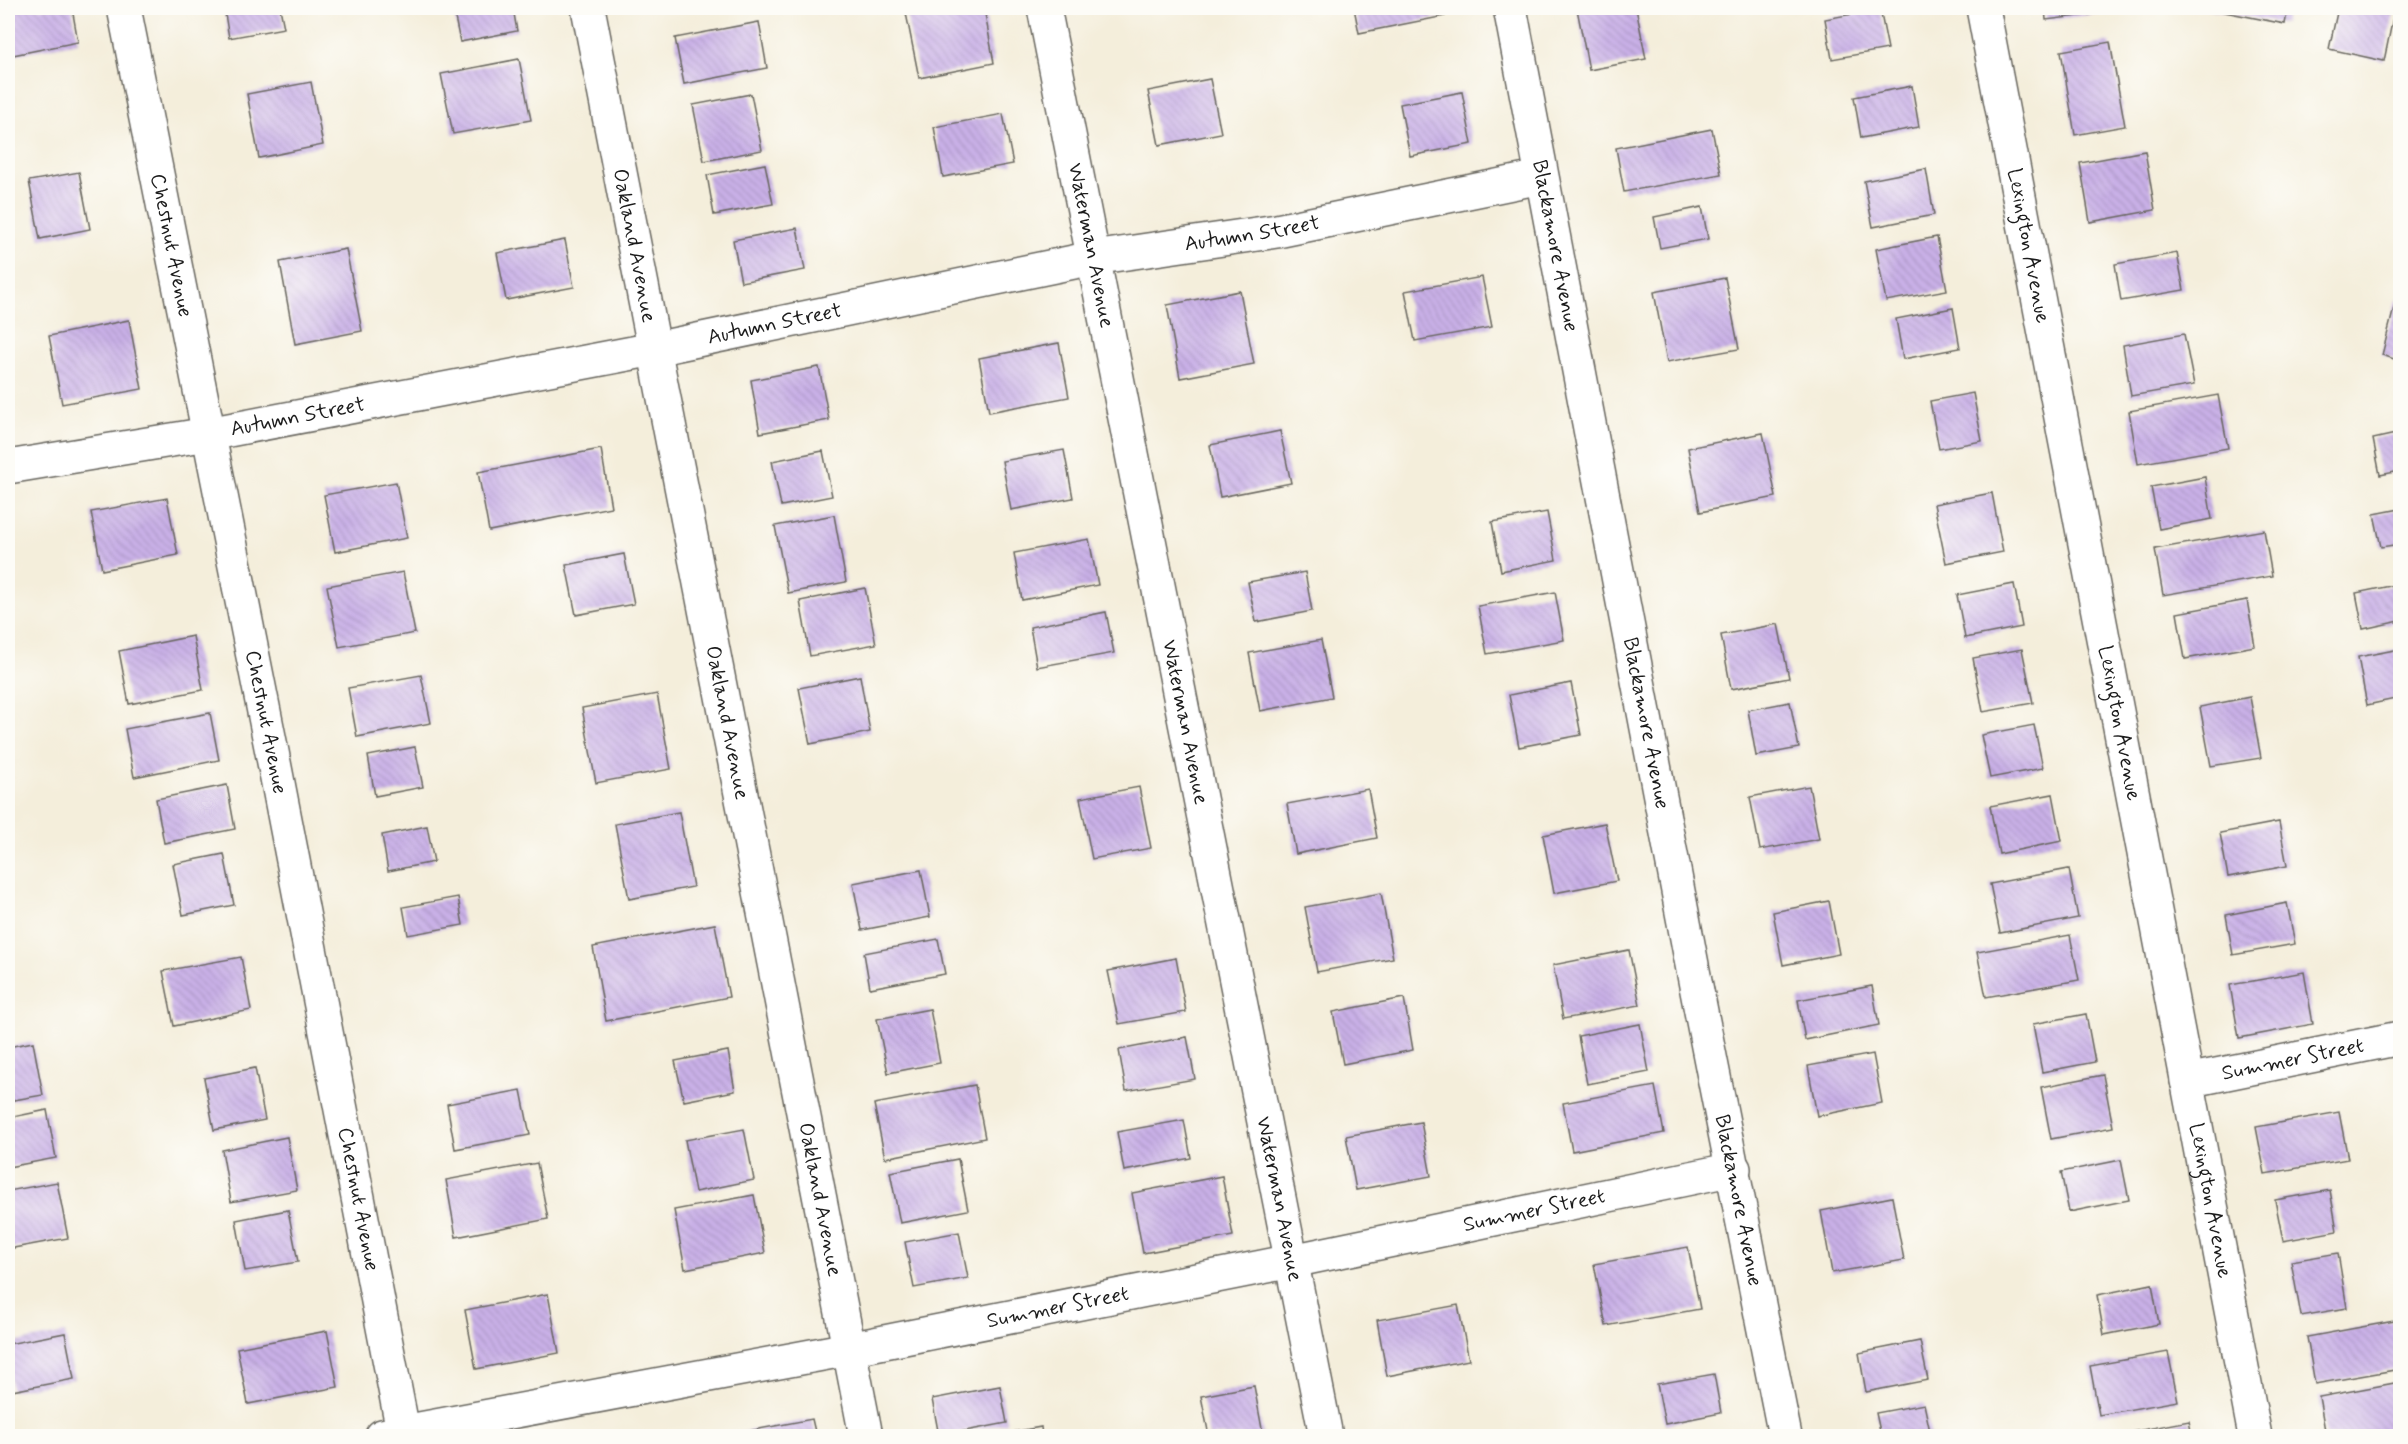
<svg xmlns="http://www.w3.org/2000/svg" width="2408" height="1444" font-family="Mynerve,sans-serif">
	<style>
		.building { fill: url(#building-back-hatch) }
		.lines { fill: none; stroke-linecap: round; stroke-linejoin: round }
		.minor-casing { stroke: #68665f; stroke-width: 36 }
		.minor { stroke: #fff; stroke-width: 33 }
		.labels { text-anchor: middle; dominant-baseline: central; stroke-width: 5; stroke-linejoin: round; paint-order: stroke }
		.street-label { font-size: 21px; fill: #1c1c1c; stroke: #fdfcf7 }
	</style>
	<defs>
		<pattern id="building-back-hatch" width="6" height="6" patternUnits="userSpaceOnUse" patternTransform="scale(1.5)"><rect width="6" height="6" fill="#c9b0e7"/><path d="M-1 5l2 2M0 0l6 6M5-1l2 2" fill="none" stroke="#ac97c6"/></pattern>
	</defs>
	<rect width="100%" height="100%" fill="#fdfcf7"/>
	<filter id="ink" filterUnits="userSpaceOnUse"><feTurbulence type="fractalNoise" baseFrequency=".0167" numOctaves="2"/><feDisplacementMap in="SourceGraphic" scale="12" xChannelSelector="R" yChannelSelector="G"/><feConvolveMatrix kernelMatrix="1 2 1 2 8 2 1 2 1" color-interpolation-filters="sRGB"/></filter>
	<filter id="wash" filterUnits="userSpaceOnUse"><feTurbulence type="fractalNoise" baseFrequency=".008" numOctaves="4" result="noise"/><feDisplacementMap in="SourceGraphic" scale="24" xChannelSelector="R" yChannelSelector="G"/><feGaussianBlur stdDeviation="1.35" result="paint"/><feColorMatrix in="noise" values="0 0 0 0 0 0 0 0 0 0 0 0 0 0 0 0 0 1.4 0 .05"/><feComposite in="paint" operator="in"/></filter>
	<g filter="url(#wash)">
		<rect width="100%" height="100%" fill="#f4eedb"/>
		<g id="blocks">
			<g class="building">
				<path d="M 8,8 L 72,8 L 78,42 L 8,56 Z"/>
				<path d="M 224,8 L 280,8 L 284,28 L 229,38 Z"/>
				<path d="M 453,8 L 513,8 L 517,31 L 460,42 Z"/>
				<path d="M 905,8 L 984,8 L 994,63 L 919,78 Z"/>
				<path d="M 1354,8 L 1443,8 L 1445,16 L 1359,33 Z"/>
				<path d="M 1586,8 L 1636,8 L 1646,59 L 1589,70 L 1577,9 Z"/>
				<path d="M 2045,8 L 2111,8 L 2111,12 L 2046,20 Z"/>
				<path d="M 2205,8 L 2288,8 L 2285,24 Z"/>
				<path d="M 2338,8 L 2395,8 L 2384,61 L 2329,49 Z"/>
				<path d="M 1880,9 L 1888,49 L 1832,59 L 1825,19 Z"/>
				<path d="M 759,22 L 767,68 L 684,84 L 675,38 Z"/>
				<path d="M 2110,42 L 2125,126 L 2075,135 L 2061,51 Z"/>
				<path d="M 519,59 L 531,120 L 453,134 L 441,74 Z"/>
				<path d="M 1210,79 L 1221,133 L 1159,145 L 1148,91 Z"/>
				<path d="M 311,82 L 323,145 L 259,158 L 247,94 Z"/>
				<path d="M 1912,86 L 1919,127 L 1861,138 L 1854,97 Z"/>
				<path d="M 1462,92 L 1472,144 L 1410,156 L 1400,104 Z"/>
				<path d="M 751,94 L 762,150 L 704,161 L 693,105 Z"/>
				<path d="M 1003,114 L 1013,164 L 943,177 L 934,127 Z"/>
				<path d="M 1712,129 L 1721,174 L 1624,192 L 1616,148 Z"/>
				<path d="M 2145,151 L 2155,210 L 2090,222 L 2080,163 Z"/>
				<path d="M 765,164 L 773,204 L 714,215 L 707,175 Z"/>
				<path d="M 1926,169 L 1934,215 L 1873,227 L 1864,181 Z"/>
				<path d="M 79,172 L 90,229 L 40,239 L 29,181 Z"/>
				<path d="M 1702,207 L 1708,239 L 1660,248 L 1654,217 Z"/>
				<path d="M 797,228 L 805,270 L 741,282 L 733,240 Z"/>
				<path d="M 1937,237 L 1947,290 L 1886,301 L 1876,249 Z"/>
				<path d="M 565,240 L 574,287 L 506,300 L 497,253 Z"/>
				<path d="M 346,249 L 362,331 L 295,344 L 280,262 Z"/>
				<path d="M 2177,253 L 2184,290 L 2121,301 L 2115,264 Z"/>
				<path d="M 1482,277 L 1492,327 L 1415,341 L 1405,291 Z"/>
				<path d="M 1725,278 L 1739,349 L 1667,362 L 1654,292 Z"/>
				<path d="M 1240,291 L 1254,364 L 1180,378 L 1167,305 Z"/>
				<path d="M 2396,300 L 2400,301 L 2400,361 L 2382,355 Z"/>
				<path d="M 1953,308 L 1960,348 L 1903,359 L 1896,319 Z"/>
				<path d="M 129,320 L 142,389 L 62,404 L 49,336 Z"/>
				<path d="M 2184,334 L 2194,385 L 2131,396 L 2123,345 Z"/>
				<path d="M 1059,343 L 1069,397 L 989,412 L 979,358 Z"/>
				<path d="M 819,367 L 829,420 L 760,433 L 751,380 Z"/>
				<path d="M 1973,393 L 1982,441 L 1939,449 L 1930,401 Z"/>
				<path d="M 2218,395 L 2228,448 L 2138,464 L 2129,411 Z"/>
				<path d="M 1280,431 L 1291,483 L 1220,497 L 1210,445 Z"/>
				<path d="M 1763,433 L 1776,497 L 1700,512 L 1688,448 Z"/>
				<path d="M 2400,433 L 2400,471 L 2380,475 L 2373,439 Z"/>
				<path d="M 601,449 L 611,507 L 489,531 L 478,472 Z"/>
				<path d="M 1064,450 L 1073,498 L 1011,510 L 1002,461 Z"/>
				<path d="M 823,451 L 832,496 L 781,506 L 772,461 Z"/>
				<path d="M 2205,477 L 2212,519 L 2159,529 L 2151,487 Z"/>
				<path d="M 396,482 L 407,538 L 335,552 L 324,495 Z"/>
				<path d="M 1992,493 L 2003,552 L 1946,563 L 1934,504 Z"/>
				<path d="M 167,498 L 178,555 L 102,570 L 91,512 Z"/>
				<path d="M 2400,509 L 2400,544 L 2381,547 L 2374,514 Z"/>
				<path d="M 1547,512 L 1556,560 L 1501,571 L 1492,522 Z"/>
				<path d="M 834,515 L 846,582 L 788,593 L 775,526 Z"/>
				<path d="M 2264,530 L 2272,576 L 2163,595 L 2155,549 Z"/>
				<path d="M 1089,539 L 1098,585 L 1022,600 L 1014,553 Z"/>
				<path d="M 624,554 L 634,604 L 576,615 L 566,565 Z"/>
				<path d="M 403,572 L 415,633 L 339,647 L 327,586 Z"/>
				<path d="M 1305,572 L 1312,611 L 1256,622 L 1248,582 Z"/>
				<path d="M 2014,584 L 2022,627 L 1965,638 L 1957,595 Z"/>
				<path d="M 2400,584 L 2400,621 L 2363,629 L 2356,593 Z"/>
				<path d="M 865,588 L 876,644 L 810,656 L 800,601 Z"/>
				<path d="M 1555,592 L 1564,640 L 1487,654 L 1478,606 Z"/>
				<path d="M 2247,600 L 2255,646 L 2185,659 L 2177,613 Z"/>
				<path d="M 1106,612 L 1114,653 L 1037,667 L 1030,627 Z"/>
				<path d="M 1778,624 L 1789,678 L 1731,689 L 1721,635 Z"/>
				<path d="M 193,636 L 203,690 L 129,704 L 119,651 Z"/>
				<path d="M 1321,640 L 1332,697 L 1260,711 L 1249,653 Z"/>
				<path d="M 2022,649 L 2033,703 L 1983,712 L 1973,658 Z"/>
				<path d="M 2400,649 L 2400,698 L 2367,705 L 2358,657 Z"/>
				<path d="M 421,675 L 431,723 L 357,737 L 348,688 Z"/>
				<path d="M 860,676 L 870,732 L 810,744 L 799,688 Z"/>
				<path d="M 1571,683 L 1581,735 L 1519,747 L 1509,695 Z"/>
				<path d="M 657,694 L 671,769 L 596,783 L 582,708 Z"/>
				<path d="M 2250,697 L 2261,758 L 2211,766 L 2200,707 Z"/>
				<path d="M 1790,702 L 1799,748 L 1756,756 L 1748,710 Z"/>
				<path d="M 210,713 L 219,760 L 134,777 L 125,729 Z"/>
				<path d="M 2034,725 L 2043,768 L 1990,778 L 1981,735 Z"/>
				<path d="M 415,747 L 423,787 L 375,796 L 368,756 Z"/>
				<path d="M 227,785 L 235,829 L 164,843 L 156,799 Z"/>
				<path d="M 1809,786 L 1819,839 L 1760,850 L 1750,797 Z"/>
				<path d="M 1139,787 L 1151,848 L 1092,859 L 1080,798 Z"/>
				<path d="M 1368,789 L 1377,838 L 1296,854 L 1287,804 Z"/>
				<path d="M 2053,794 L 2062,841 L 1999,854 L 1990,806 Z"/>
				<path d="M 679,812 L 693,887 L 629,899 L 615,824 Z"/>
				<path d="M 2279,822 L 2287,866 L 2228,877 L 2220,833 Z"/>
				<path d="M 1605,823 L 1617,881 L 1554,893 L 1543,835 Z"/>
				<path d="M 427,826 L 434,862 L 388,871 L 382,835 Z"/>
				<path d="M 224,854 L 234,905 L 183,915 L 173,864 Z"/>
				<path d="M 2069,869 L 2078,918 L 2000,933 L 1990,884 Z"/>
				<path d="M 921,870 L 930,917 L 862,930 L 853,883 Z"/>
				<path d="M 1381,893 L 1393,958 L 1317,972 L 1305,907 Z"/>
				<path d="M 458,897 L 463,925 L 408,935 L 403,907 Z"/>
				<path d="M 1829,901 L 1839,954 L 1783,965 L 1773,912 Z"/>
				<path d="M 2287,903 L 2295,944 L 2233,955 L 2226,915 Z"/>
				<path d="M 715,924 L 729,997 L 606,1021 L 593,947 Z"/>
				<path d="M 2070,935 L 2079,980 L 1986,997 L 1977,952 Z"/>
				<path d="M 938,939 L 945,974 L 870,988 L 864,953 Z"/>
				<path d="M 1629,950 L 1640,1005 L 1563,1019 L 1553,965 Z"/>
				<path d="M 241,957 L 251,1010 L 174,1026 L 163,971 Z"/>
				<path d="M 1176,958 L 1186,1012 L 1119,1024 L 1108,971 Z"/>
				<path d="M 2304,972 L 2313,1024 L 2239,1038 L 2230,985 Z"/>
				<path d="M 1872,986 L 1879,1025 L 1805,1040 L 1798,1000 Z"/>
				<path d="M 1404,998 L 1413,1050 L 1343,1064 L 1333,1012 Z"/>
				<path d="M 930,1009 L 940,1063 L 888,1073 L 877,1019 Z"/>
				<path d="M 2086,1014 L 2095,1062 L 2042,1072 L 2033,1024 Z"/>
				<path d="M 1640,1024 L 1649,1072 L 1587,1084 L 1578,1036 Z"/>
				<path d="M 1187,1037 L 1195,1079 L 1126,1091 L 1119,1050 Z"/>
				<path d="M 33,1042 L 43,1095 L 8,1101 L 8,1047 Z"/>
				<path d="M 728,1051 L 735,1091 L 684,1101 L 675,1061 Z"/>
				<path d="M 1873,1054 L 1882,1103 L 1817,1116 L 1808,1066 Z"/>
				<path d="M 255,1068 L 265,1120 L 214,1130 L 204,1078 Z"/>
				<path d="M 2103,1075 L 2113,1127 L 2051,1139 L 2041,1087 Z"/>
				<path d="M 975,1085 L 985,1138 L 885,1158 L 874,1104 Z"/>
				<path d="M 1655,1086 L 1664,1133 L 1572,1151 L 1563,1103 Z"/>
				<path d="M 521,1090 L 530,1135 L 455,1149 L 447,1104 Z"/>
				<path d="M 47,1110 L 56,1158 L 8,1167 L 8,1118 Z"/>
				<path d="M 2339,1112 L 2348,1159 L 2265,1174 L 2256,1127 Z"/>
				<path d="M 1184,1120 L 1191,1158 L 1124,1171 L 1117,1132 Z"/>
				<path d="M 1421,1122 L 1431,1176 L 1356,1190 L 1346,1136 Z"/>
				<path d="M 744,1129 L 754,1180 L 695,1192 L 685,1140 Z"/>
				<path d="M 287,1137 L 297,1190 L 231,1202 L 222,1150 Z"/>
				<path d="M 958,1159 L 968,1210 L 900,1223 L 890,1172 Z"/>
				<path d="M 2121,1160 L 2129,1200 L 2069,1212 L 2061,1172 Z"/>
				<path d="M 537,1163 L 548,1219 L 456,1237 L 446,1180 Z"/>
				<path d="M 1222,1176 L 1233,1236 L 1143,1253 L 1132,1193 Z"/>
				<path d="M 57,1182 L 68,1238 L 8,1249 L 8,1191 Z"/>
				<path d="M 2330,1190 L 2337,1231 L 2283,1241 L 2275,1200 Z"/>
				<path d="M 754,1195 L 765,1253 L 685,1269 L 674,1210 Z"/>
				<path d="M 1892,1197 L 1904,1260 L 1832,1273 L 1821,1211 Z"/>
				<path d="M 288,1210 L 298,1262 L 245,1271 L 236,1220 Z"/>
				<path d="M 959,1232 L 968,1278 L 914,1288 L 905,1242 Z"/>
				<path d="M 1688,1247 L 1700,1309 L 1606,1326 L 1594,1264 Z"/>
				<path d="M 2338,1253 L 2347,1308 L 2301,1316 L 2291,1261 Z"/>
				<path d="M 2152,1284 L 2159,1324 L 2104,1335 L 2097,1295 Z"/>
				<path d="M 548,1294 L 559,1353 L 476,1369 L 465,1310 Z"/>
				<path d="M 1458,1305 L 1469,1360 L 1387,1376 L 1377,1320 Z"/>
				<path d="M 2400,1320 L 2400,1369 L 2315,1384 L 2307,1337 Z"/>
				<path d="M 327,1331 L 338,1387 L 248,1404 L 237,1348 Z"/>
				<path d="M 65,1333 L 74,1379 L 12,1391 L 8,1365 L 8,1344 Z"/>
				<path d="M 1920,1341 L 1928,1380 L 1866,1392 L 1859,1353 Z"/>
				<path d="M 2168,1352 L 2178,1401 L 2099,1415 L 2090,1366 Z"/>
				<path d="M 1714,1374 L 1721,1413 L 1665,1424 L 1657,1384 Z"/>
				<path d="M 2400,1382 L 2400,1433 L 2384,1436 L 2326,1436 L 2319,1397 Z"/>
				<path d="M 1000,1386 L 1007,1423 L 939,1436 L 932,1399 Z"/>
				<path d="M 1254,1386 L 1263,1434 L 1249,1436 L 1209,1436 L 1201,1396 Z"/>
				<path d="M 1924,1404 L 1931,1436 L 1881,1436 L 1876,1413 Z"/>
				<path d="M 812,1419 L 816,1436 L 732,1436 L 732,1434 Z"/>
				<path d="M 2189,1421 L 2192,1436 L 2115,1436 L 2115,1435 Z"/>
				<path d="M 1041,1427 L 1042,1436 L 997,1436 L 996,1435 Z"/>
			</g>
		</g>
	</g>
	<g filter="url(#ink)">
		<use href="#blocks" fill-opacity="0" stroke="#68665f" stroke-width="1.5"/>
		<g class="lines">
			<g class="minor-casing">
				<g id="minor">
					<path id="s1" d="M 124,8 L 272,752 L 404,1436"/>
					<path id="s2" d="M 588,8 L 866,1436"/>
					<path id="s3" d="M 1044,8 L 1326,1436"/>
					<path id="s4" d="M 1510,8 L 1697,991 L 1785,1436"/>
					<path id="s5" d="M 1983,8 L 2255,1436"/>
					<path id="s6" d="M 8,467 L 208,434 L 654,349 L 1093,258 L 1277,231 L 1541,177"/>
					<path id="s7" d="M 2187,1081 L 2400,1038"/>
					<path id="s8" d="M 382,1436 L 849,1349 L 1292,1261 L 1734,1169"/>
				</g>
			</g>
			<use href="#minor" class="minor"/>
		</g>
	</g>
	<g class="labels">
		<g class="street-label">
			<text stroke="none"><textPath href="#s6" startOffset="1266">Autumn Street</textPath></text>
			<text stroke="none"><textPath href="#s1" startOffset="242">Chestnut Avenue</textPath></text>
			<text stroke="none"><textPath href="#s2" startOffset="242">Oakland Avenue</textPath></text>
			<text stroke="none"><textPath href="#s3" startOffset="242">Waterman Avenue</textPath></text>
			<text stroke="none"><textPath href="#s4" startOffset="242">Blackamore Avenue</textPath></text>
			<text stroke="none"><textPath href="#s5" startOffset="242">Lexington Avenue</textPath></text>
			<text stroke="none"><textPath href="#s6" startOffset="780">Autumn Street</textPath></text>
			<text stroke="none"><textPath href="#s6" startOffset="294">Autumn Street</textPath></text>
			<text stroke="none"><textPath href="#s1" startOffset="728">Chestnut Avenue</textPath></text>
			<text stroke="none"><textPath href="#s2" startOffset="728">Oakland Avenue</textPath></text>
			<text stroke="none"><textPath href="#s3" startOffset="728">Waterman Avenue</textPath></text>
			<text stroke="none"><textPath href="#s4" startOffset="728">Blackamore Avenue</textPath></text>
			<text stroke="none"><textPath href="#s5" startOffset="728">Lexington Avenue</textPath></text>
			<text stroke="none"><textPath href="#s7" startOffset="108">Summer Street</textPath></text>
			<text stroke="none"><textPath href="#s1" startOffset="1214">Chestnut Avenue</textPath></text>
			<text stroke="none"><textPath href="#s2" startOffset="1214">Oakland Avenue</textPath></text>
			<text stroke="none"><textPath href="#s3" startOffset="1214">Waterman Avenue</textPath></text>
			<text stroke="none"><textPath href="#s4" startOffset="1214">Blackamore Avenue</textPath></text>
			<text stroke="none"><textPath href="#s5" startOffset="1214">Lexington Avenue</textPath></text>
			<text stroke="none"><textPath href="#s8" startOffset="1174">Summer Street</textPath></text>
			<text stroke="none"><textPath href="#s8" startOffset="688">Summer Street</textPath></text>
		</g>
	</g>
	<rect width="2408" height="1444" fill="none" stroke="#fdfcf7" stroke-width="30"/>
</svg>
